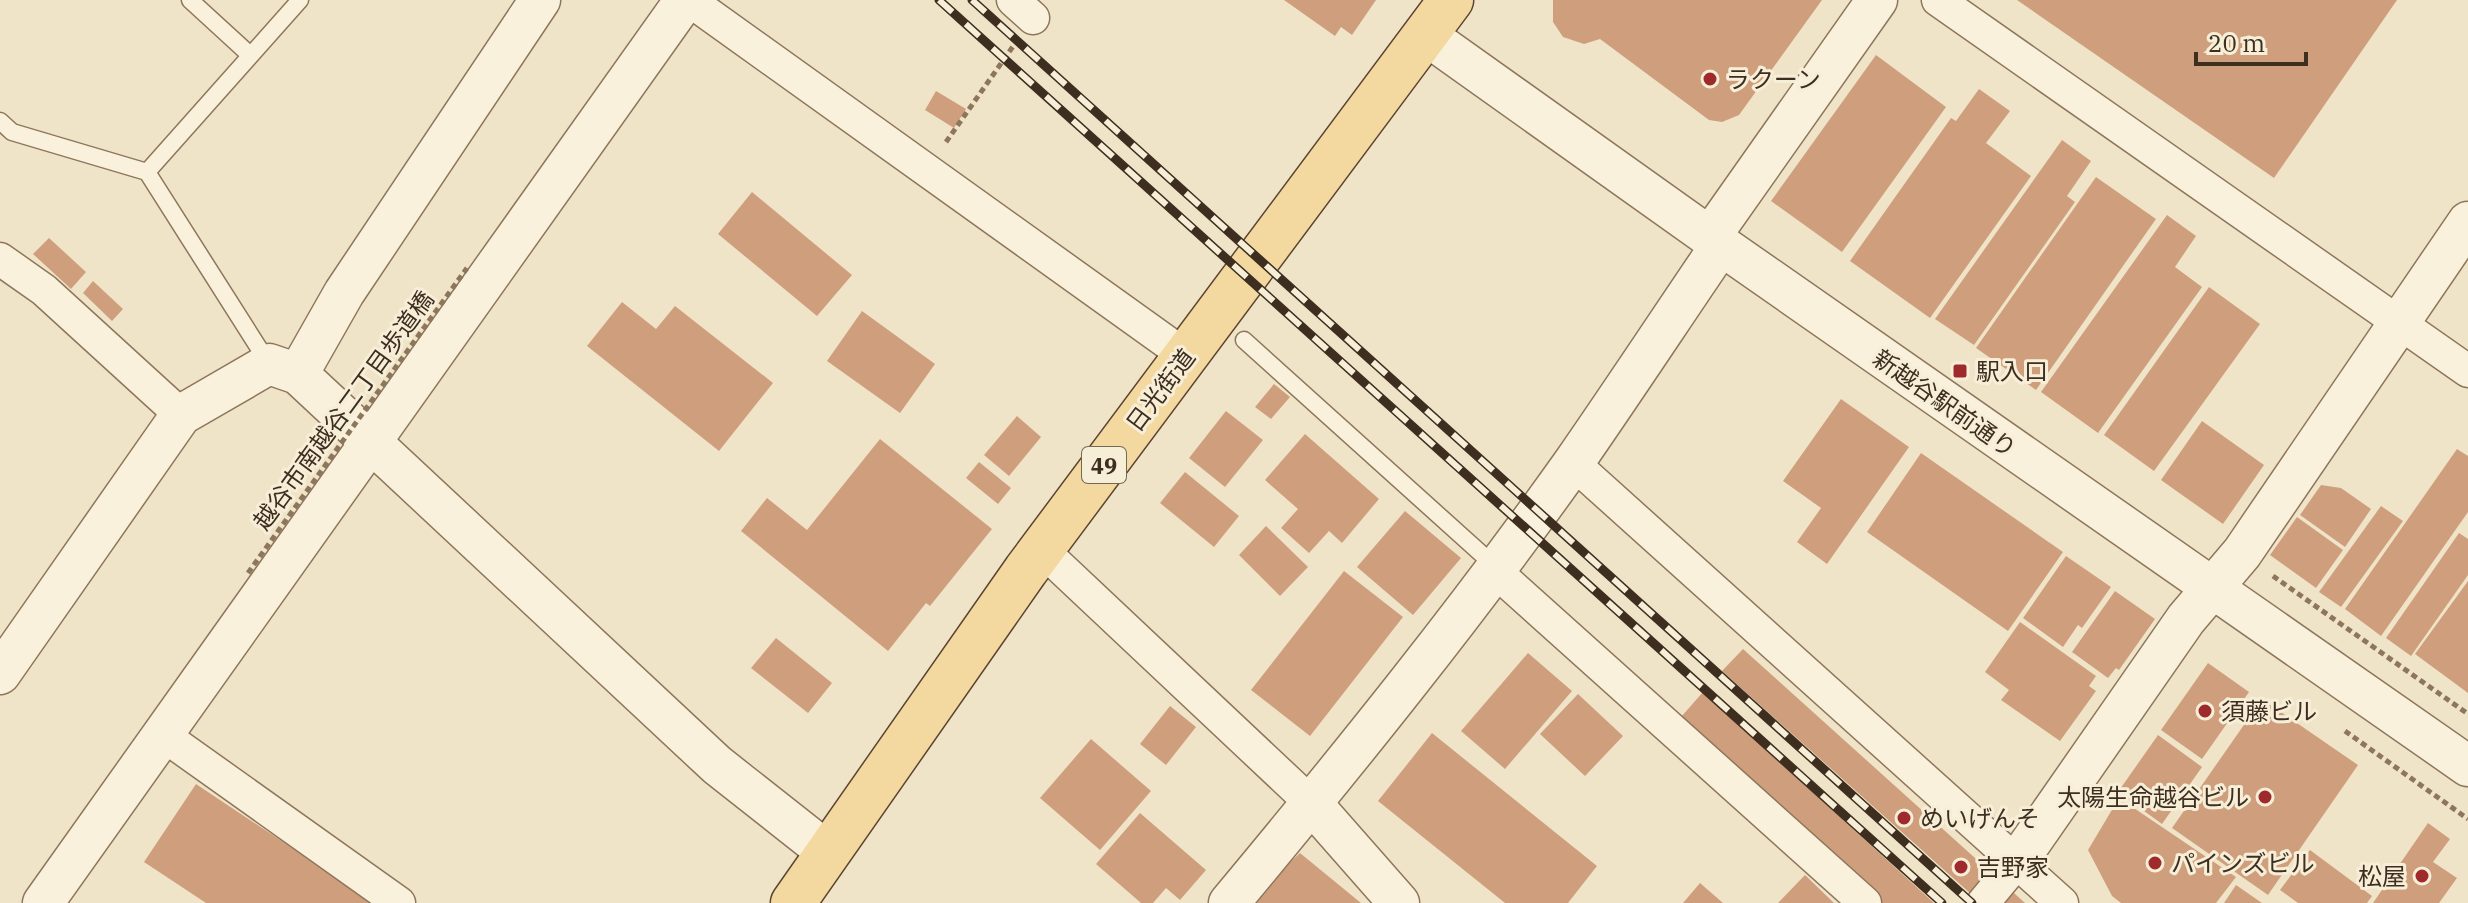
<svg xmlns="http://www.w3.org/2000/svg" width="2468" height="903" font-family="'IBM Plex Serif','Noto Sans JP',serif">
	<style>
		.building { fill: #cf9f7d }
		.lines { fill: none; stroke-linecap: round; stroke-linejoin: round }
		.service-casing { stroke: #8d765c; stroke-width: 19 }
		.minor-casing { stroke: #8d765c; stroke-width: 35 }
		.tertiary-casing { stroke: #8d765c; stroke-width: 43 }
		.primary-casing { stroke: #5b4430; stroke-width: 47 }
		.path { stroke: #8d765c; stroke-width: 5; stroke-dasharray: 6 4; stroke-linecap: butt }
		.service { stroke: #faf1dc; stroke-width: 16 }
		.minor { stroke: #faf1dc; stroke-width: 32 }
		.tertiary { stroke: #faf1dc; stroke-width: 40 }
		.primary { stroke: #f3d9a0; stroke-width: 44 }
		.rail-casing { stroke: #3d2e20; stroke-width: 9 }
		.rail { stroke: #f7eed8; stroke-width: 6; stroke-dasharray: 18; stroke-linecap: butt }
		.path-bridge { stroke: #8d765c; stroke-width: 5; stroke-dasharray: 6 4; stroke-linecap: butt }
		.poi-dot { fill: #9e2a2b; stroke: #f7eed8; stroke-width: 3 }
		.labels { text-anchor: middle; dominant-baseline: central; stroke-width: 6; stroke-linejoin: round; paint-order: stroke }
		.shield { fill: #f7eed8; stroke: #756857; stroke-width: 2 }
		.shield-label { font-size: 22px; font-weight: bold; fill: #3d2e20 }
		.poi-label { font-size: 24px; fill: #3d2e20; stroke: #f7eed8; text-anchor: start }
		.street-label { font-size: 24px; fill: #3d2e20; stroke: #f7eed8 }
	</style>
	<rect width="100%" height="100%" fill="#f0e4c8"/>
	<g class="building">
		<path d="M 1284,0 L 1376,0 L 1352,35 L 1341,27 L 1335,36 Z"/>
		<path d="M 1553,0 L 1822,0 L 1739,115 L 1722,122 L 1709,120 L 1600,39 L 1584,44 L 1563,37 L 1553,22 Z"/>
		<path d="M 2017,0 L 2397,0 L 2274,178 Z"/>
		<path d="M 1876,55 L 1946,107 L 1842,252 L 1771,201 Z"/>
		<path d="M 1979,89 L 2010,111 L 1986,143 L 2031,176 L 1930,318 L 1850,261 L 1951,118 L 1956,121 Z"/>
		<path d="M 936,91 L 966,109 L 954,128 L 925,110 Z"/>
		<path d="M 2062,140 L 2091,161 L 2067,196 L 2075,202 L 1974,345 L 1935,319 Z"/>
		<path d="M 2096,177 L 2156,219 L 2036,390 L 1976,348 Z"/>
		<path d="M 752,192 L 852,275 L 817,316 L 718,234 Z"/>
		<path d="M 2167,215 L 2196,236 L 2175,267 L 2202,287 L 2098,433 L 2041,392 Z"/>
		<path d="M 49,238 L 86,272 L 71,289 L 33,254 Z"/>
		<path d="M 93,281 L 123,309 L 112,321 L 83,293 Z"/>
		<path d="M 2209,287 L 2260,324 L 2154,471 L 2104,435 Z"/>
		<path d="M 622,302 L 656,329 L 675,306 L 773,383 L 719,451 L 587,346 Z"/>
		<path d="M 862,311 L 935,364 L 900,413 L 827,361 Z"/>
		<path d="M 1274,384 L 1290,397 L 1271,419 L 1255,407 Z"/>
		<path d="M 1841,399 L 1909,447 L 1827,564 L 1797,542 L 1821,508 L 1783,481 Z"/>
		<path d="M 1226,411 L 1263,440 L 1225,487 L 1189,458 Z"/>
		<path d="M 1017,416 L 1041,437 L 1009,476 L 984,455 Z"/>
		<path d="M 2202,421 L 2264,465 L 2223,524 L 2161,480 Z"/>
		<path d="M 1305,434 L 1379,499 L 1342,543 L 1329,531 L 1309,553 L 1281,528 L 1298,509 L 1265,480 Z"/>
		<path d="M 880,439 L 992,529 L 930,606 L 926,603 L 888,651 L 741,531 L 767,498 L 807,530 Z"/>
		<path d="M 2457,449 L 2468,456 L 2468,512 L 2381,636 L 2345,609 Z"/>
		<path d="M 1921,453 L 2063,552 L 2008,631 L 1867,532 Z"/>
		<path d="M 979,462 L 1011,488 L 998,504 L 966,478 Z"/>
		<path d="M 1185,472 L 1239,516 L 1214,547 L 1160,503 Z"/>
		<path d="M 2321,485 L 2341,488 L 2371,509 L 2345,547 L 2300,515 Z"/>
		<path d="M 2381,506 L 2403,521 L 2341,607 L 2319,592 Z"/>
		<path d="M 1405,511 L 1461,558 L 1413,615 L 1357,567 Z"/>
		<path d="M 2297,517 L 2343,550 L 2316,588 L 2270,555 Z"/>
		<path d="M 1266,526 L 1308,567 L 1280,596 L 1239,555 Z"/>
		<path d="M 2459,533 L 2468,539 L 2468,575 L 2411,656 L 2386,638 Z"/>
		<path d="M 2066,556 L 2111,587 L 2082,628 L 2078,625 L 2063,647 L 2023,618 Z"/>
		<path d="M 1344,571 L 1403,617 L 1310,736 L 1251,690 Z"/>
		<path d="M 2468,581 L 2468,693 L 2415,654 Z"/>
		<path d="M 2115,591 L 2155,619 L 2119,670 L 2116,668 L 2108,678 L 2072,652 Z"/>
		<path d="M 2020,622 L 2096,676 L 2089,686 L 2096,691 L 2060,741 L 2001,700 L 2009,690 L 1985,672 Z"/>
		<path d="M 776,638 L 832,683 L 808,713 L 751,668 Z"/>
		<path d="M 1743,649 L 2025,903 L 1981,903 L 1722,671 Z"/>
		<path d="M 1528,653 L 1572,691 L 1505,769 L 1461,731 Z"/>
		<path d="M 2208,663 L 2249,692 L 2202,759 L 2161,730 Z"/>
		<path d="M 1703,692 L 1934,903 L 1881,903 L 1681,717 Z"/>
		<path d="M 1578,694 L 1623,736 L 1585,776 L 1540,734 Z"/>
		<path d="M 2262,699 L 2358,765 L 2268,895 L 2172,828 Z"/>
		<path d="M 1170,706 L 1196,727 L 1166,765 L 1140,744 Z"/>
		<path d="M 1432,733 L 1597,866 L 1568,903 L 1505,903 L 1378,801 Z"/>
		<path d="M 2158,735 L 2202,767 L 2162,824 L 2118,792 Z"/>
		<path d="M 1091,739 L 1151,791 L 1100,850 L 1040,798 Z"/>
		<path d="M 196,784 L 375,903 L 206,903 L 144,862 Z"/>
		<path d="M 2119,798 L 2236,877 L 2216,903 L 2121,903 L 2112,896 L 2088,850 Z"/>
		<path d="M 1140,813 L 1206,870 L 1180,900 L 1166,888 L 1153,903 L 1141,903 L 1096,864 Z"/>
		<path d="M 2428,823 L 2450,839 L 2433,862 L 2457,878 L 2439,903 L 2373,903 Z"/>
		<path d="M 2310,850 L 2372,896 L 2367,903 L 2298,903 L 2280,890 Z"/>
		<path d="M 1300,853 L 1361,903 L 1257,903 L 1273,878 Z"/>
		<path d="M 1805,875 L 1834,903 L 1778,903 Z"/>
		<path d="M 1700,883 L 1723,903 L 1683,903 Z"/>
		<path d="M 2236,885 L 2262,903 L 2224,903 Z"/>
	</g>
	<g class="lines">
		<g class="service-casing">
			<g id="service">
				<path d="M 190,0 L 250,55"/>
				<path d="M 0,121 L 12,132 L 147,172 L 269,364"/>
				<path d="M 147,172 L 300,0"/>
				<path d="M 1244,340 L 1496,567"/>
			</g>
		</g>
		<g class="minor-casing">
			<g id="minor">
				<path d="M 689,0 L 1186,356"/>
				<path d="M 1013,0 L 1033,18"/>
				<path d="M 1938,0 L 2468,371"/>
				<path d="M 0,259 L 44,290 L 181,415"/>
				<path d="M 1573,463 L 2062,903"/>
				<path d="M 1041,549 L 1312,804"/>
				<path d="M 1494,570 L 1865,903"/>
				<path d="M 163,735 L 399,903"/>
				<path d="M 1983,903 L 2017,862"/>
			</g>
		</g>
		<g class="tertiary-casing">
			<g id="tertiary">
				<path d="M 1426,35 L 1721,245 L 2468,766"/>
				<path d="M 1710,237 L 1877,0"/>
				<path d="M 298,374 L 344,293 L 540,0"/>
				<path d="M 0,674 L 181,415 L 269,364 L 298,374 L 717,765 L 826,851"/>
				<path d="M 1312,804 L 1399,903"/>
				<path d="M 2017,862 L 2186,619 L 2242,553 L 2468,222"/>
				<path d="M 43,903 L 685,0"/>
				<path d="M 1229,903 C 1348,760 1466,614 1574,462 C 1624,390 1672,317 1721,245"/>
			</g>
		</g>
		<g class="primary-casing">
			<path id="primary" d="M 793,903 L 1026,570 L 1451,0"/>
		</g>
		<g class="path">
			<path d="M 946,142 L 1014,45"/>
			<path d="M 2273,576 L 2468,714"/>
			<path d="M 2345,731 L 2468,819"/>
		</g>
		<use href="#service" class="service"/>
		<use href="#minor" class="minor"/>
		<use href="#tertiary" class="tertiary"/>
		<use href="#primary" class="primary"/>
		<g class="rail-casing">
			<g id="rail">
				<path d="M 939,0 L 1942,903"/>
				<path d="M 972,0 L 1972,903"/>
			</g>
		</g>
		<use href="#rail" class="rail"/>
		<path class="path-bridge" d="M 248,573 L 467,268"/>
	</g>
	<g class="poi-dot">
		<circle cx="1710" cy="79" r="8"/>
		<rect x="1952" y="363" width="16" height="16" rx="4"/>
		<circle cx="2205" cy="711" r="8"/>
		<circle cx="2265" cy="797" r="8"/>
		<circle cx="1904" cy="818" r="8"/>
		<circle cx="2155" cy="863" r="8"/>
		<circle cx="1961" cy="867" r="8"/>
		<circle cx="2422" cy="876" r="8"/>
	</g>
	<g class="labels">
		<rect class="shield" x="1082" y="447" width="44" height="36" rx="6"/>
		<g class="shield-label">
			<text x="1104" y="465">49</text>
		</g>
		<g class="poi-label">
			<text x="1726" y="79">ラクーン</text>
			<text x="1976" y="371">駅入口</text>
			<text x="2221" y="711">須藤ビル</text>
			<text x="2249" y="797" text-anchor="end">太陽生命越谷ビル</text>
			<text x="1920" y="818">めいげんそ</text>
			<text x="2171" y="863">パインズビル</text>
			<text x="1977" y="867">吉野家</text>
			<text x="2406" y="876" text-anchor="end">松屋</text>
		</g>
		<g class="street-label">
			<text transform="translate(1160 390) rotate(-53)">日光街道</text>
			<text transform="translate(1945 403) rotate(35)">新越谷駅前通り</text>
			<text transform="translate(343 410) rotate(-54)">越谷市南越谷二丁目歩道橋</text>
		</g>
	</g>
	<path d="M2196 52v12h110v-12" fill="none" stroke="#3d2e20" stroke-width="4"/>
	<text x="2208" y="52" font-size="24" fill="#3d2e20" stroke="#f7eed8" stroke-width="6" paint-order="stroke">20 m</text>
</svg>
